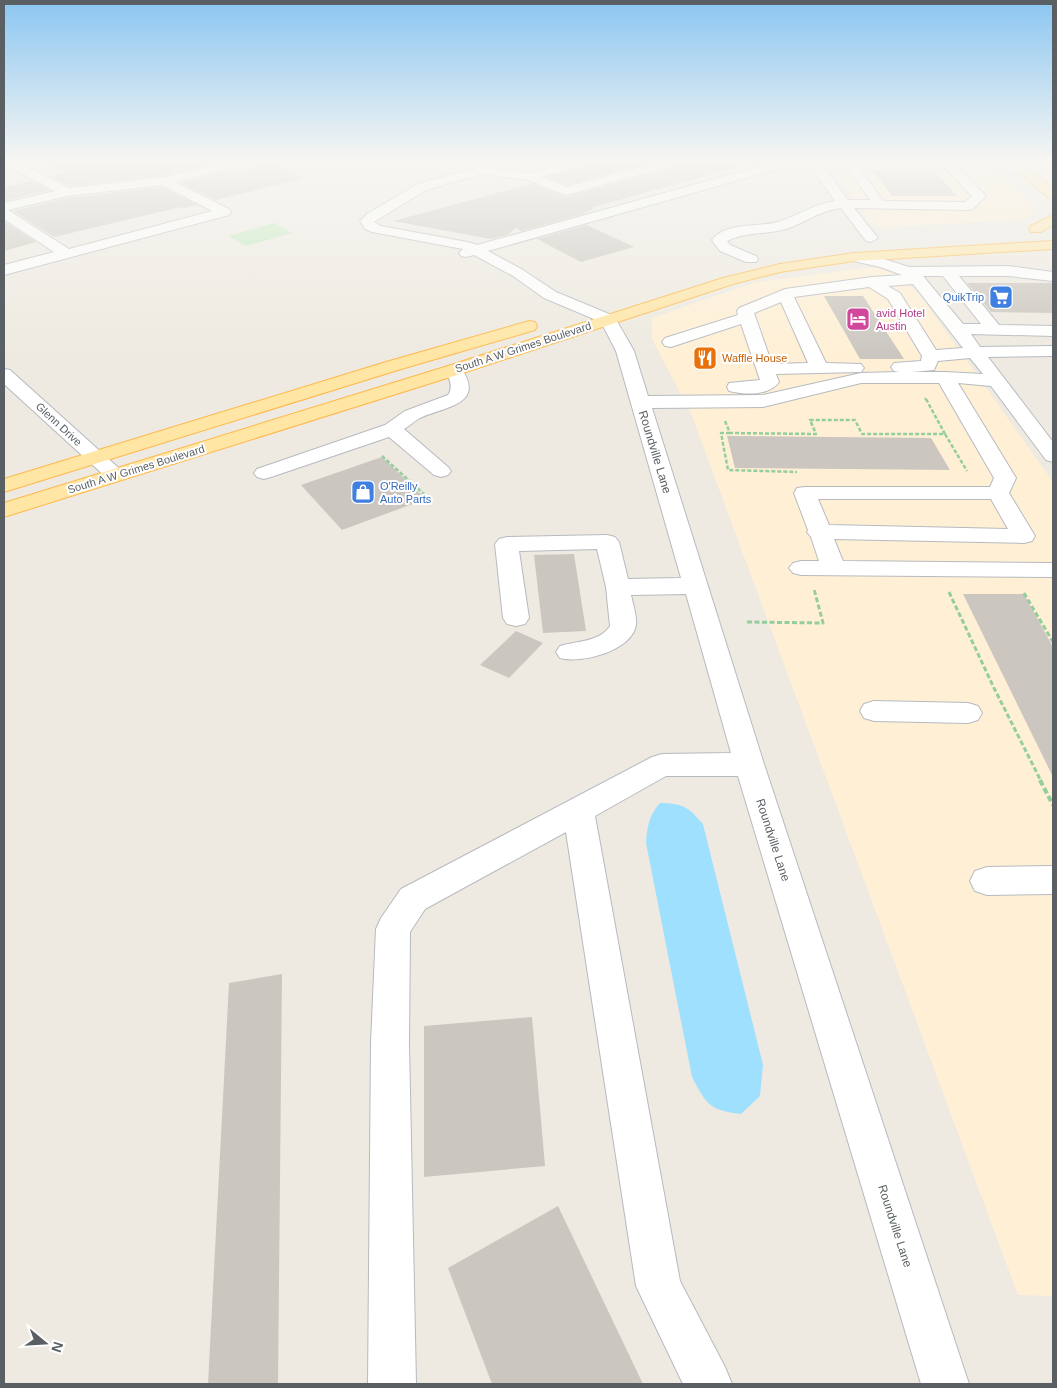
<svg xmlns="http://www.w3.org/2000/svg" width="1057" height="1388" font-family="Helvetica,sans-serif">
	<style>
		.commercial { fill: #fff0d5 }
		.green { fill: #bfe9ba }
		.water { fill: #a0e0ff }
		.building { fill: #cbc7c0 }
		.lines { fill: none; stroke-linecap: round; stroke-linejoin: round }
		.minor-casing { stroke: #b6babf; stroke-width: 2 }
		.major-casing { stroke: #ffb749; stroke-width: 2 }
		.path-far3 { stroke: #94cd9e; stroke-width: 2; stroke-dasharray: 3 1; stroke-linecap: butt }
		.path-far2 { stroke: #94cd9e; stroke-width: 2.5; stroke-dasharray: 4 2; stroke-linecap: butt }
		.path-far1 { stroke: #94cd9e; stroke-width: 3; stroke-dasharray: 5 2.5; stroke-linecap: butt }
		.path { stroke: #94cd9e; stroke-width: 4; stroke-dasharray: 6 3; stroke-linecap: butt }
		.minor { fill: #fff; fill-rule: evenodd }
		.major { fill: #ffe6a5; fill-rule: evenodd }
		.labels { text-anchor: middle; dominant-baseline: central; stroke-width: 4; stroke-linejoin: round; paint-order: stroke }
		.far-shop-label { font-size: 11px; fill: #366cbe; stroke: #fff; text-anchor: end }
		.far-hotel-label { font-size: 11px; fill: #b23c85; stroke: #fff; text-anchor: start }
		.far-street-label { font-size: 11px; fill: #595f63; stroke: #fff }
		.far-food-label { font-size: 11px; fill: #c56008; stroke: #fff; text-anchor: start }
		.street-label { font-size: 12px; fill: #595f63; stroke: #fff }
	</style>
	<rect width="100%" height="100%" fill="#eeeae1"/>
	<g class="commercial">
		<path d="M 826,161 L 982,161 L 1036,208 L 1025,219 L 878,228 L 866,217 Z"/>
		<path d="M 873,267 L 896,274 L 920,295 L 1053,482 L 1053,1296 L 1018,1295 L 692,416 L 652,339 L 652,318 L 756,282 Z"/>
	</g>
	<path class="green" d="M 274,223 L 292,233 L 246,246 L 228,236 Z"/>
	<path class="water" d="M 660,803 C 683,803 688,807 703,824 L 763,1065 L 760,1096 L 741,1114 C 709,1110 707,1105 692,1077 L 646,843 C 647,827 649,815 660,803 Z"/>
	<g class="building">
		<path d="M 47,161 L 116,161 L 122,164 L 136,166 L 156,161 L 209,161 L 214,163 L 164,175 L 69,186 L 50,176 L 68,172 Z"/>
		<path d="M 603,161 L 655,161 L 567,185 L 547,177 Z"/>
		<path d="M 683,161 L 732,161 L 733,168 L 591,208 L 594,209 L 585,212 L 586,213 L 521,231 L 516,228 L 507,235 L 491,239 L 393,221 L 532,184 L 566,197 L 680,166 Z"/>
		<path d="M 271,163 L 304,178 L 216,200 L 180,183 L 230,170 L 234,172 Z"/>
		<path d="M 872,170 L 933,170 L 957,196 L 892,196 Z"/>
		<path d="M 31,181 L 50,190 L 4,201 L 4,187 Z"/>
		<path d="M 162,187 L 197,205 L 184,208 L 181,207 L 54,237 L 13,211 L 67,198 Z"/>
		<path d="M 4,221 L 36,242 L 4,251 Z"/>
		<path d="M 587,225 L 634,247 L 581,262 L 537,239 Z"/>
		<path d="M 967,283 L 1053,283 L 1053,313 L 991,312 Z"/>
		<path d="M 824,296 L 863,296 L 904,359 L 860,359 Z"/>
		<path d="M 727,436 L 931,438 L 950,470 L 735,468 Z"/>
		<path d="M 382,457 L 426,499 L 342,530 L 301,485 Z"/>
		<path d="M 574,554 L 586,631 L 543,633 L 534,555 Z"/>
		<path d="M 963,594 L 1024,594 L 1053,647 L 1053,777 Z"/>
		<path d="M 516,631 L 543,643 L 509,678 L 480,665 Z"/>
		<path d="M 282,974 L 278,1384 L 208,1384 L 229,983 Z"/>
		<path d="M 532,1017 L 545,1166 L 424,1177 L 424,1026 Z"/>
		<path d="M 558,1206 L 643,1384 L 492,1384 L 448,1268 Z"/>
	</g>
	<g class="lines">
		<g class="minor-casing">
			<g id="minor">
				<path d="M 4,161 L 15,161 L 69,188 L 164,177 L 230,161 L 250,161 L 248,164 L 175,182 L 229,209 L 231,212 L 229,215 L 4,275 L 4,265 L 54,252 L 4,219 L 4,203 L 55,191 L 4,164 ZM 162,185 L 212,211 L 69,249 L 8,210 L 67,196 Z"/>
				<path d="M 574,161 L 593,161 L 591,164 L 541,177 L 567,187 L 662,161 L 681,161 L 679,164 L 566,195 L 527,180 L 481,174 L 426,190 L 374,222 L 381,226 L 467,242 L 477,245 L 779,161 L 798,161 L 796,164 L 488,251 L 523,270 L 556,292 L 614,316 L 634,351 L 648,396 L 763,395 L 861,373 L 899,372 L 894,371 L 891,367 L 894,363 L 921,361 L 922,356 L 888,299 L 869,287 L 794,297 L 826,363 L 861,364 L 864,368 L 861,372 L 776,374 L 779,382 C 769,396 745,395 729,391 L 727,387 L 729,383 L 760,380 L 741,324 L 671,347 L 665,346 L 662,342 L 665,338 L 738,315 L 737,311 L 739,308 L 785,289 L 872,277 L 902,275 L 880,267 L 849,260 L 847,257 L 849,254 L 854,253 L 884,259 L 909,267 L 1008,266 L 1053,272 L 1053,281 L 1008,276 L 959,276 L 999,325 L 1053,326 L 1053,336 L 971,334 L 980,347 L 1053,346 L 1053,356 L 988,357 L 1053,442 L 1053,462 L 1046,460 L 991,386 L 958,383 L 1016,478 L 1009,493 L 1035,536 L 1032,541 L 1024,543 L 834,539 L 843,561 L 1053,563 L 1053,577 L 801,575 L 793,573 L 789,568 L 793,563 L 801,561 L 819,561 L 811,537 L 807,532 L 808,530 L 794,493 L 797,488 L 805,487 L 990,487 L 994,478 L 939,383 L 861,383 L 763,407 L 652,408 L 764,764 L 969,1384 L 921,1384 L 738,776 L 666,776 L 595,816 L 680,1281 L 725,1367 L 732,1384 L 683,1384 L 636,1286 L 566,832 L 425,909 L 410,932 L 409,1043 L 416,1384 L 368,1384 L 371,1043 L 376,929 L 381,918 L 401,889 L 652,757 L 662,754 L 731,753 L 686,594 L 631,595 C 633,604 637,616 636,625 C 632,651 581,664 560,658 L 556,652 L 560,646 C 576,641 600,642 610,626 L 606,587 L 597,549 L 519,551 L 529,618 L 525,624 L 516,626 L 507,624 L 503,618 L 495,544 L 499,539 L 507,537 L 607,535 L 615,537 L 619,542 L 628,579 L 681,578 L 616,351 L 601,322 L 544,298 L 513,276 L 474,255 L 466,257 L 461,256 L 459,253 L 463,249 L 372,232 L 365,229 L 360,221 L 367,214 L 418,184 L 477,167 L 481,166 L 529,173 ZM 923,276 L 943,276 L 981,324 L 963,324 ZM 913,284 L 963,348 L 936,350 L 900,293 L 888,286 ZM 781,302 L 808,363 L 772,364 L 754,313 ZM 970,358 L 983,374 L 945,372 L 912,372 L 934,370 L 938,361 ZM 818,499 L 991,499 L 1008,529 L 829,525 Z"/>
				<path d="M 807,161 L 819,161 L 848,200 L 870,200 L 842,161 L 854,161 L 883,201 L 965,202 L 972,196 L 938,161 L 951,161 L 986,196 L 973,209 L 968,210 L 854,208 L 878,238 L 871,242 L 866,241 L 841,208 C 819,211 808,221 789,228 C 769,235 746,231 727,241 L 730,245 L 756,256 L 758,259 L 756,262 L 746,262 L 720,251 L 712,240 C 726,221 761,228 781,221 C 801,214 814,204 835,201 Z"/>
				<path d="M 958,161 L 998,161 L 1028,168 L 1030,171 L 1024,175 L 987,166 L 964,165 Z"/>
				<path d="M 454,365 L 460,366 C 487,405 446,406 420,418 C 415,421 409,426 404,429 L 448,467 L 451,471 L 448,475 L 441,477 L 434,475 L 389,437 L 271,477 L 264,479 L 257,477 L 254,473 L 257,469 L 385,425 L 405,411 L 448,395 C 454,387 449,377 445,370 L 448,366 Z"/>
				<path d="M 4,369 L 10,370 L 122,471 L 126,475 L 122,479 L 115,481 L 108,479 L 4,384 Z"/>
				<path d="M 874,701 L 968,703 L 978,706 L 982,713 L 978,720 L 968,723 L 874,721 L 864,718 L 860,711 L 864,704 Z"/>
				<path d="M 1053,866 L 1053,894 L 987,895 L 975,891 L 970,881 L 975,871 L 987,867 Z"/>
			</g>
		</g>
		<g class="major-casing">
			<g id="major">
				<path d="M 1005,161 L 1018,161 L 1053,188 L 1053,198 L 1048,197 Z"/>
				<path d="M 1053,215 L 1053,225 L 1041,232 L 1031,232 L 1029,229 L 1031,226 Z"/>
				<path d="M 1053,241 L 1053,249 L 854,261 L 780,272 L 733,284 L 460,374 L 4,517 L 4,503 L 448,366 L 723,278 L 780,264 L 854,253 Z"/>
				<path d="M 529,321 L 535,322 L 537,326 L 535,330 L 398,370 L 4,492 L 4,479 L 386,362 Z"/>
			</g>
		</g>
		<path class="path-far3" d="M 925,398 L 926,400"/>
		<g class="path-far2">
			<path d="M 926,399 L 945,434"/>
			<path d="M 725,421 L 730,433 L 816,434 L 810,420 L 855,420 L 862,434 L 945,434 L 967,471"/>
			<path d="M 730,433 L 721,433 L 728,470 L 797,472"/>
			<path d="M 382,456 L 425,495"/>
		</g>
		<g class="path-far1">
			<path d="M 949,592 L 994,688 L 1041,781"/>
			<path d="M 1024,593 L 1053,642"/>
			<path d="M 747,622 L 823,623 L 814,589"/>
		</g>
		<path class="path" d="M 1040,780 L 1053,805"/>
		<use href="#minor" class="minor"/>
		<use href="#major" class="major"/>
	</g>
	<linearGradient id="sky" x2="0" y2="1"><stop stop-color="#8bc6f1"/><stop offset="0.45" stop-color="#f7f6f2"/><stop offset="1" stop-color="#f7f6f2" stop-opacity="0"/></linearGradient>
	<rect width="1057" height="355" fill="url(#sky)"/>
	<defs>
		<g id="supermarket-square" transform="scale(1.25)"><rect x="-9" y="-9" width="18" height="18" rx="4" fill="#3f7fe0" stroke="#fff"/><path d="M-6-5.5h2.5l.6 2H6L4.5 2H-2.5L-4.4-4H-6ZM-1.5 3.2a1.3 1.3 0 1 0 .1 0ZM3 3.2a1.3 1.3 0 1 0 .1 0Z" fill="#fff"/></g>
		<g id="hotel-square" transform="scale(1.25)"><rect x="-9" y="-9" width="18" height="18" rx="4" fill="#d1479c" stroke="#fff"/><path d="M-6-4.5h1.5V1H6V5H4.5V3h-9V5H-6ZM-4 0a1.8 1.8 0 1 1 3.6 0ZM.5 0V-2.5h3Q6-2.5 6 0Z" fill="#fff"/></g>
		<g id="restaurant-square" transform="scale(1.25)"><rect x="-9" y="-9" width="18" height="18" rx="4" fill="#e8710a" stroke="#fff"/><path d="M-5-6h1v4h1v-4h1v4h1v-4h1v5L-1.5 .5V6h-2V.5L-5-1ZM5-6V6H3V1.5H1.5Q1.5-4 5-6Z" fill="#fff"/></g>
		<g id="shop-square" transform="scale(1.25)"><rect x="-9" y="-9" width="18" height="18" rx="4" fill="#3f7fe0" stroke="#fff"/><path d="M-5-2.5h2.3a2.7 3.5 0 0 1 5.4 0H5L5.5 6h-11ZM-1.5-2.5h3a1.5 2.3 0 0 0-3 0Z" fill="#fff"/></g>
	</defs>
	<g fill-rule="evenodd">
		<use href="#supermarket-square" x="1001" y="297"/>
		<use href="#hotel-square" x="858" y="319"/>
		<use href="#restaurant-square" x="705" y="358"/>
		<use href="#shop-square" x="363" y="492"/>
	</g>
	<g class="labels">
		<g class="far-shop-label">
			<text x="984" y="297">QuikTrip</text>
			<text x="380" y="486" text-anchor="start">O'Reilly<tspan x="380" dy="13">Auto Parts</tspan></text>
		</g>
		<g class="far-hotel-label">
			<text x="876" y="313">avid Hotel<tspan x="876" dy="13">Austin</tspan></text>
		</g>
		<g class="far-street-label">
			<text transform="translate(523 347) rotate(-18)">South A W Grimes Boulevard</text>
			<text transform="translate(59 424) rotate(43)">Glenn Drive</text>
			<text transform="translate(136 469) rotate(-17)">South A W Grimes Boulevard</text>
		</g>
		<g class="far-food-label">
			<text x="722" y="358">Waffle House</text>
		</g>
		<g class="street-label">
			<text transform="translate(655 452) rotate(73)">Roundville Lane</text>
			<text transform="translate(773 840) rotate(72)">Roundville Lane</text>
			<text transform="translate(895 1226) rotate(72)">Roundville Lane</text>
		</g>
	</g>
	<rect width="1057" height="1388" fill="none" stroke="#595f63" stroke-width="10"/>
	<g transform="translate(45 1343) rotate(108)" stroke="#ffffff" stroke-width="4" paint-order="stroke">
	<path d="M0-4L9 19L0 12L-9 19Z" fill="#595f63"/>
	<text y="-8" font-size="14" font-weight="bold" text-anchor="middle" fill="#595f63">N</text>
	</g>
</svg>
